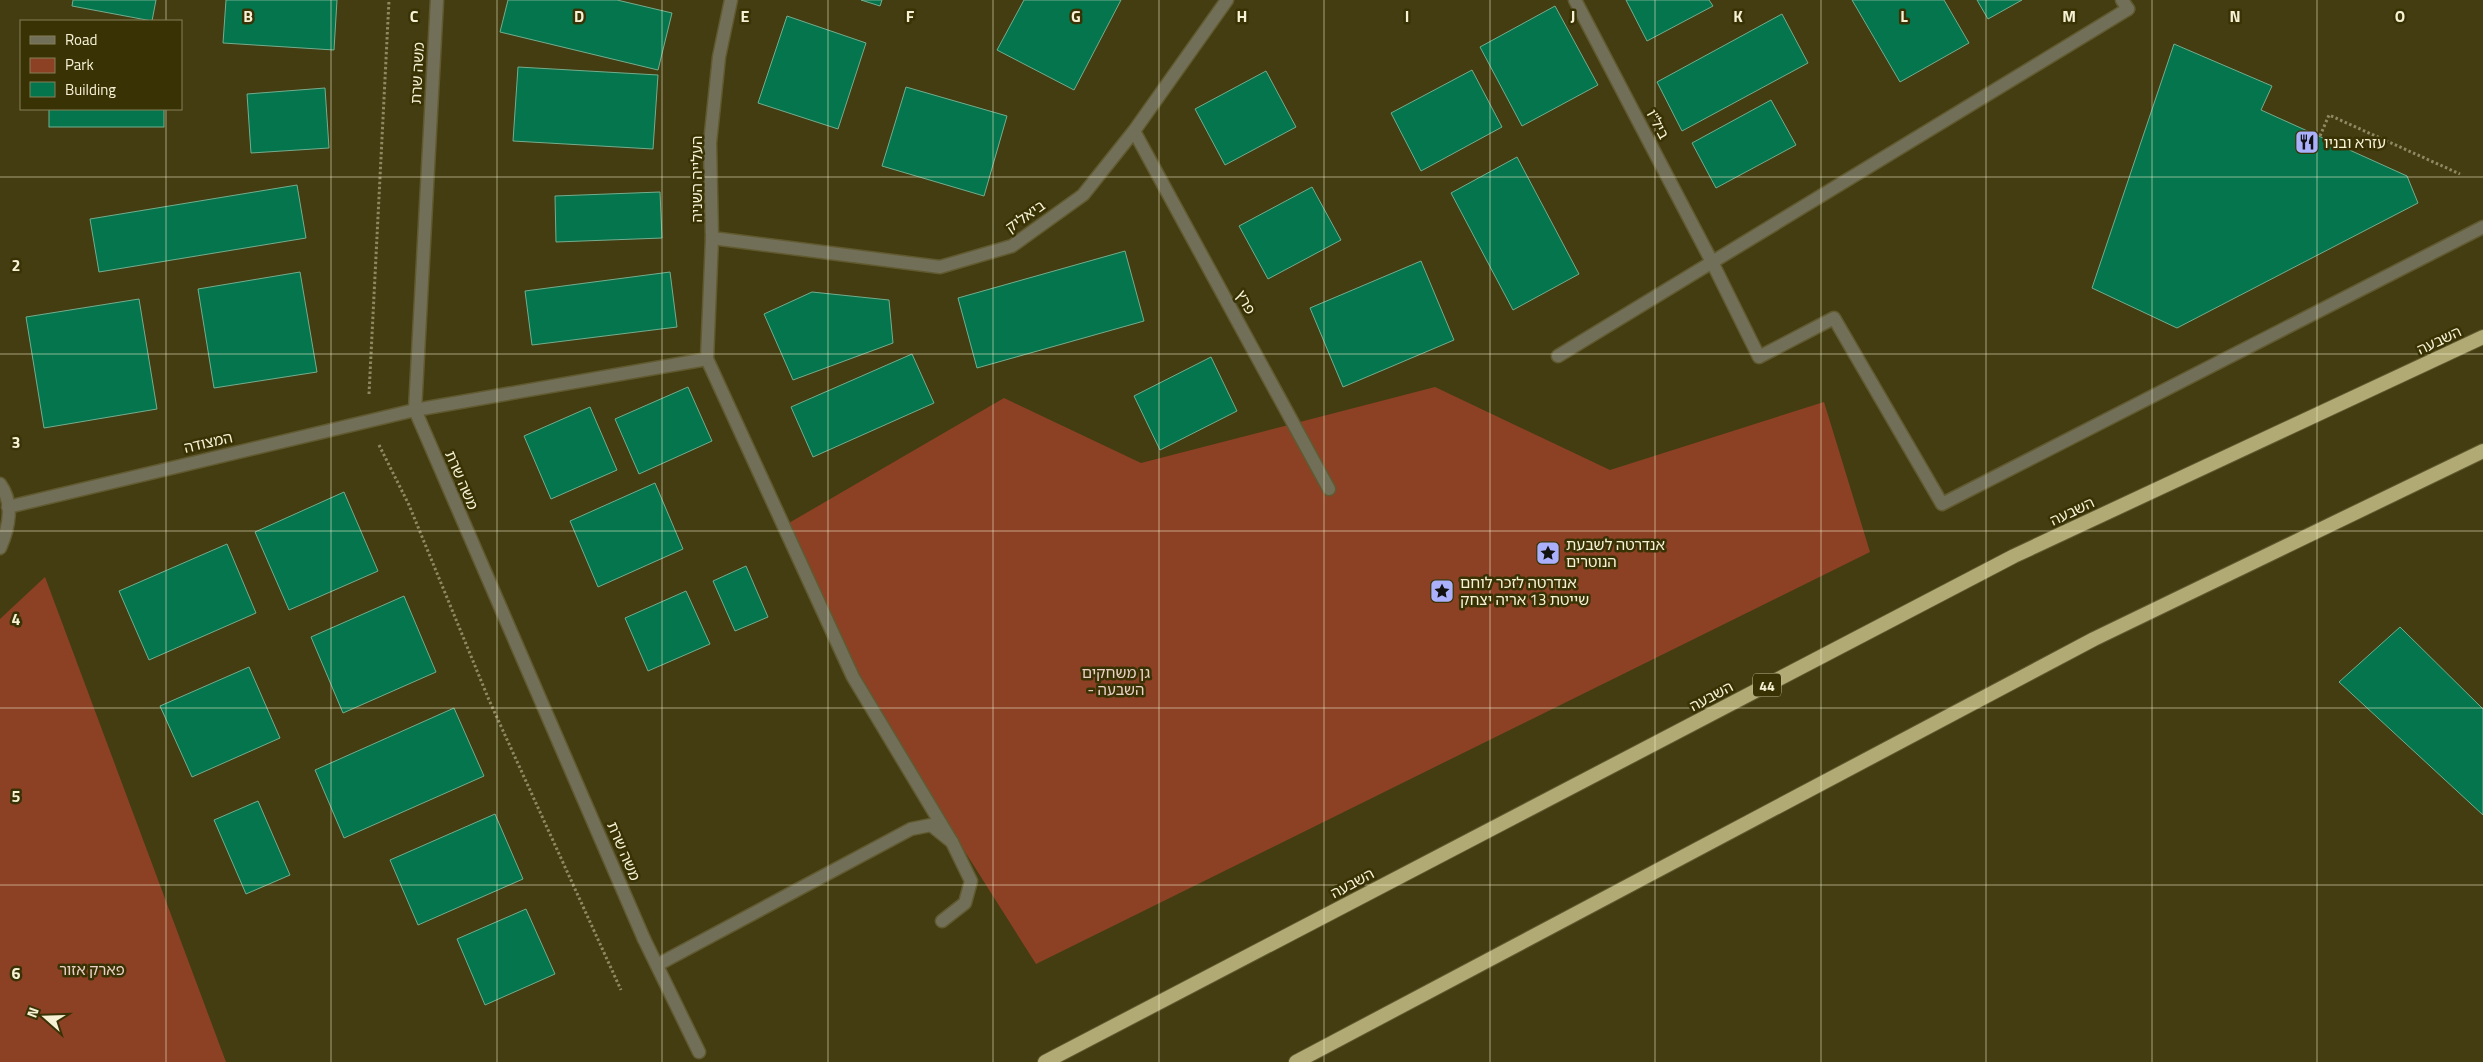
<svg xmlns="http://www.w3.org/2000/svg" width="2483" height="1062" font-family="'Titillium Web','Noto Sans Hebrew',sans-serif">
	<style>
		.green { fill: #8c4125 }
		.building { fill: #04754c; stroke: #73ad8e }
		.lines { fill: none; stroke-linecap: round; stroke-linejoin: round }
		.service-casing { stroke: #615a30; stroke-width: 15 }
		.minor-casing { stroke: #615a30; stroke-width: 15 }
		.tertiary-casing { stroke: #615a30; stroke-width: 15 }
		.trunk-casing { stroke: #615a30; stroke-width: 16 }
		.path { stroke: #8f8963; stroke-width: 3; stroke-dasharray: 2.5 2.5; stroke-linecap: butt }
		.service { stroke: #726f58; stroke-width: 12 }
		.minor { stroke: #726f58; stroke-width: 12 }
		.tertiary { stroke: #726f58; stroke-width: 12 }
		.trunk { stroke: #b2aa74; stroke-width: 14 }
		.grid { fill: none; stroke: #f7f2d5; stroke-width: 1; stroke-opacity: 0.55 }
		.labels { text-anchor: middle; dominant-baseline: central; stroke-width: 5; stroke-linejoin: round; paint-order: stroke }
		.shield { fill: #393205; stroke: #beb897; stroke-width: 1 }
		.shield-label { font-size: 14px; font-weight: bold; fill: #f7f2d5 }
		.street-label { font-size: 15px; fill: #f7f2d5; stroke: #393205 }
		.poi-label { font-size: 15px; fill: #f7f2d5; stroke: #393205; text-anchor: start }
		.park-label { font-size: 15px; fill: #ecd1c7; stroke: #393205 }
		.grid-label { font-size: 16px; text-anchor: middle; font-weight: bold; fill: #f7f2d5; stroke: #393205; stroke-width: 5; stroke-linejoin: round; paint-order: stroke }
	</style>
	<rect width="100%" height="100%" fill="#443d11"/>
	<g class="green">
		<path d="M 1435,387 L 1610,470 L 1824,402 L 1870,552 L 1036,964 L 874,708 L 782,527 L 1004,398 L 1141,463 Z"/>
		<path d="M 45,577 L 226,1062 L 0,1062 L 0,619 Z"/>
	</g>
	<g class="building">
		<path d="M 73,0 L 156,0 L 152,21 L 72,6 Z"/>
		<path d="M 226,0 L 337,0 L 334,50 L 223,43 Z"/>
		<path d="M 508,0 L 617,0 L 672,13 L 658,70 L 500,32 Z"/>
		<path d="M 861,0 L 882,0 L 880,6 Z"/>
		<path d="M 1024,0 L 1121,0 L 1074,90 L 997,50 Z"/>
		<path d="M 1626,0 L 1709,0 L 1713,6 L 1647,41 Z"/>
		<path d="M 1852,0 L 1944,0 L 1969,43 L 1900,82 Z"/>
		<path d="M 1977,0 L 2022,0 L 1988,19 Z"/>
		<path d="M 1555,6 L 1598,85 L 1522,126 L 1480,47 Z"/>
		<path d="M 1782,14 L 1808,63 L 1682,131 L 1657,82 Z"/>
		<path d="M 787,16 L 866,43 L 838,129 L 758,103 Z"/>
		<path d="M 2174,44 L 2272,86 L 2261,110 L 2407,176 L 2418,203 L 2177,328 L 2092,288 Z"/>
		<path d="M 518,67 L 658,75 L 653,149 L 513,141 Z"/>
		<path d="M 1472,70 L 1502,127 L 1421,171 L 1391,113 Z"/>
		<path d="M 1266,71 L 1296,127 L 1225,165 L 1195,109 Z"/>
		<path d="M 906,87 L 1007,116 L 984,196 L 882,166 Z"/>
		<path d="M 325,88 L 329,148 L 251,153 L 247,94 Z"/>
		<path d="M 1771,100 L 1796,145 L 1716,188 L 1692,143 Z"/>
		<rect x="49" y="109" width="115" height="18"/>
		<path d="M 1517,157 L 1579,274 L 1513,310 L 1451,193 Z"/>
		<path d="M 297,185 L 306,238 L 99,272 L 90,219 Z"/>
		<path d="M 1312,187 L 1341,240 L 1268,279 L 1239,226 Z"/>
		<path d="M 660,192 L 662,238 L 556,242 L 555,196 Z"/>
		<path d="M 1125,251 L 1144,321 L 977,368 L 958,298 Z"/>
		<path d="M 1421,261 L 1454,340 L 1343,387 L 1310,308 Z"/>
		<path d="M 300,272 L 317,372 L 214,388 L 198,289 Z"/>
		<path d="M 670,272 L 677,327 L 532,345 L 525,291 Z"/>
		<path d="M 812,292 L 889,300 L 893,343 L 793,380 L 764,314 Z"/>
		<path d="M 139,299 L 157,409 L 44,428 L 26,317 Z"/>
		<path d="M 912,354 L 934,403 L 813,457 L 791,407 Z"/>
		<path d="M 1211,357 L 1237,411 L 1160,450 L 1134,396 Z"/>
		<path d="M 688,387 L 712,441 L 639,474 L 615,419 Z"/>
		<path d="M 590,407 L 617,470 L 551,499 L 524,436 Z"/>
		<path d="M 655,483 L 683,549 L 598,587 L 570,521 Z"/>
		<path d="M 344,492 L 378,571 L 289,610 L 255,532 Z"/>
		<path d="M 227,544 L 256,613 L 149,660 L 119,591 Z"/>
		<path d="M 746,566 L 768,617 L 735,631 L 713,581 Z"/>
		<path d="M 686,591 L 710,644 L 648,671 L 625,618 Z"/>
		<path d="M 404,596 L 436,672 L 343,713 L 311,637 Z"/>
		<path d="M 2400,627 L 2483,709 L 2483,815 L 2339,682 Z"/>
		<path d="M 249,667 L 280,738 L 192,777 L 160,706 Z"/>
		<path d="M 454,708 L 484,776 L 344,838 L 315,770 Z"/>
		<path d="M 258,801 L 290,875 L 246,894 L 214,820 Z"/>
		<path d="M 495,814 L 523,879 L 418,925 L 390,860 Z"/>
		<path d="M 526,909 L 555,974 L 485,1005 L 457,939 Z"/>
	</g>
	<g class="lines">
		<g class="service-casing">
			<g id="service">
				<path d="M 1712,262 L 1759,357 L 1834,318 L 1942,504 L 2483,227"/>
				<path d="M 1558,356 L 2128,9"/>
				<path d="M 644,939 L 699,1052"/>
				<path d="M 657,965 L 911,829 L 931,825 L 952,842 L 971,881 L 965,903 L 942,921"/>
			</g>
		</g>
		<g class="minor-casing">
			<g id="minor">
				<path d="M 731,0 L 719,57 L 710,143 L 712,238 L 707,359 L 853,677 L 952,842"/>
				<path d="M 1575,0 L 1712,262"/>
				<path d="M 2122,0 L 2128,9"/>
				<path d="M 1134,131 L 1329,489"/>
				<path d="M 712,238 L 940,267 L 1012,246 L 1083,195 L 1134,131 L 1227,0"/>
				<path d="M 644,939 L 415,410 L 707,359"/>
			</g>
		</g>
		<g class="tertiary-casing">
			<g id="tertiary">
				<path d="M 0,484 C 14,503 9,528 0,548"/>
				<path d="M 8,507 L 415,410 L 437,0"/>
			</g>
		</g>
		<g class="trunk-casing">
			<g id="trunk">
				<path d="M 1045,1062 L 2014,556 L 2483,337"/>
				<path d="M 1296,1062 L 2094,639 L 2483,451"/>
			</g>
		</g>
		<g class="path">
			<path d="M 2320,136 L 2329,115 L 2460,174"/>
			<path d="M 369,394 L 389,0"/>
			<path d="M 379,445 L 409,505 L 489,700 L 621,990"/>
		</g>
		<use href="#service" class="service"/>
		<use href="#minor" class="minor"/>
		<use href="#tertiary" class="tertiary"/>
		<use href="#trunk" class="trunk"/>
	</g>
	<path class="grid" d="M 166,0 L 166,21M 331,0 L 331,1062M 497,0 L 497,1062M 662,0 L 662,1062M 828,0 L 828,1062M 993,0 L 993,1062M 1159,0 L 1159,1062M 1324,0 L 1324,1062M 1490,0 L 1490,1062M 1655,0 L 1655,1062M 1821,0 L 1821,1062M 1986,0 L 1986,1062M 2152,0 L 2152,1062M 2317,0 L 2317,1062M 166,109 L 166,1062M 0,177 L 2483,177M 0,354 L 2483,354M 0,531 L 2483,531M 0,708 L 2483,708M 0,885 L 2483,885"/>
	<defs>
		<g id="restaurant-square" transform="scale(1.25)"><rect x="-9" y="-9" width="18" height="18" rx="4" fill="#aab0fb" stroke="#393205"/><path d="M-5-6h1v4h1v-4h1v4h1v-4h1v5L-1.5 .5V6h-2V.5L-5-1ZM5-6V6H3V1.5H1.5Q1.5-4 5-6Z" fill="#111"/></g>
		<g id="sight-square" transform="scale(1.25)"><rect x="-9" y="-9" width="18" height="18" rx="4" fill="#aab0fb" stroke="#393205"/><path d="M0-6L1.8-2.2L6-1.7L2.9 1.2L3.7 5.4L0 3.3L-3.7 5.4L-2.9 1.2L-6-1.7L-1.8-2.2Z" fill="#111"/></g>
	</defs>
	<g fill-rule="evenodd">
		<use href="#restaurant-square" x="2307" y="142"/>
		<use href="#sight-square" x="1548" y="553"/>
		<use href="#sight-square" x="1442" y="591"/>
	</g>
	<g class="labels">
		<rect class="shield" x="1753" y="673.5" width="28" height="23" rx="4"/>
		<g class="shield-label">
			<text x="1767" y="685">44</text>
		</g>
		<g class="street-label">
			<text transform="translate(417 73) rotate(-87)">משה שרת</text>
			<text transform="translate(1658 124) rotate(62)">ביל"ו</text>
			<text transform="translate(696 179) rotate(-90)">העלייה השניה</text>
			<text transform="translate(1025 216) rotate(-35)">ביאליק</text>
			<text transform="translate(1246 302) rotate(61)">פרץ</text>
			<text transform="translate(2439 340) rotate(-25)">השבעה</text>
			<text transform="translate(208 442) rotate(-13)">המצודה</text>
			<text transform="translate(462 480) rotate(67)">משה שרת</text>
			<text transform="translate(2072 511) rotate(-25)">השבעה</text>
			<text transform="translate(1711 696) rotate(-28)">השבעה</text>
			<text transform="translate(624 851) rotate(67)">משה שרת</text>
			<text transform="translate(1352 883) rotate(-28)">השבעה</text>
		</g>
		<g class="poi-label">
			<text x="2324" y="142">עזרא ובניו</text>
			<text x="1566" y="544">אנדרטה לשבעת<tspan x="1566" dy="17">הנוטרים</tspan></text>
			<text x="1460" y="582">אנדרטה לזכר לוחם<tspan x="1460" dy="17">שייטת 13 אריה יצחק</tspan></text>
		</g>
		<g class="park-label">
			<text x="1116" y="672">גן משחקים<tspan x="1116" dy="17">- השבעה</tspan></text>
			<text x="92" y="969">פארק אזור</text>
		</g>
	</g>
	<g class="grid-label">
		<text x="248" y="22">B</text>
		<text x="414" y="22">C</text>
		<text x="579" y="22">D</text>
		<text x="745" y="22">E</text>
		<text x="910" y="22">F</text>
		<text x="1076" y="22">G</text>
		<text x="1242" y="22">H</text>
		<text x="1407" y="22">I</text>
		<text x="1573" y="22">J</text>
		<text x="1738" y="22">K</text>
		<text x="1904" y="22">L</text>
		<text x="2069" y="22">M</text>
		<text x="2235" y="22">N</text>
		<text x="2400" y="22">O</text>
		<text x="16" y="271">2</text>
		<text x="16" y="448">3</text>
		<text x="16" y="625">4</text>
		<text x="16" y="802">5</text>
		<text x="16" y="979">6</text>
	</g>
	<rect x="20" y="20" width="162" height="90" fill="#393205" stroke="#857f58"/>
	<rect x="30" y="36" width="25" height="8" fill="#726f58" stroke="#857f58"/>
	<text x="65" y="45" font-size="15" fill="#f7f2d5">Road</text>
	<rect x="30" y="58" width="25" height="15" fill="#8c4125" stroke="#857f58"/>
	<text x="65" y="70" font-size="15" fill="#f7f2d5">Park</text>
	<rect x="30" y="82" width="25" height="15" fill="#04754c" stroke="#857f58"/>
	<text x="65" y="95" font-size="15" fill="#f7f2d5">Building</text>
	<g transform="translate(45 1017) rotate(290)" stroke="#393205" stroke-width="4" paint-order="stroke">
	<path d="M0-4L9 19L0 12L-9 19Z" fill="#f7f2d5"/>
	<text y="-8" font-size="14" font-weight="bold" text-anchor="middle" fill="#f7f2d5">N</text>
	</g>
</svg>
